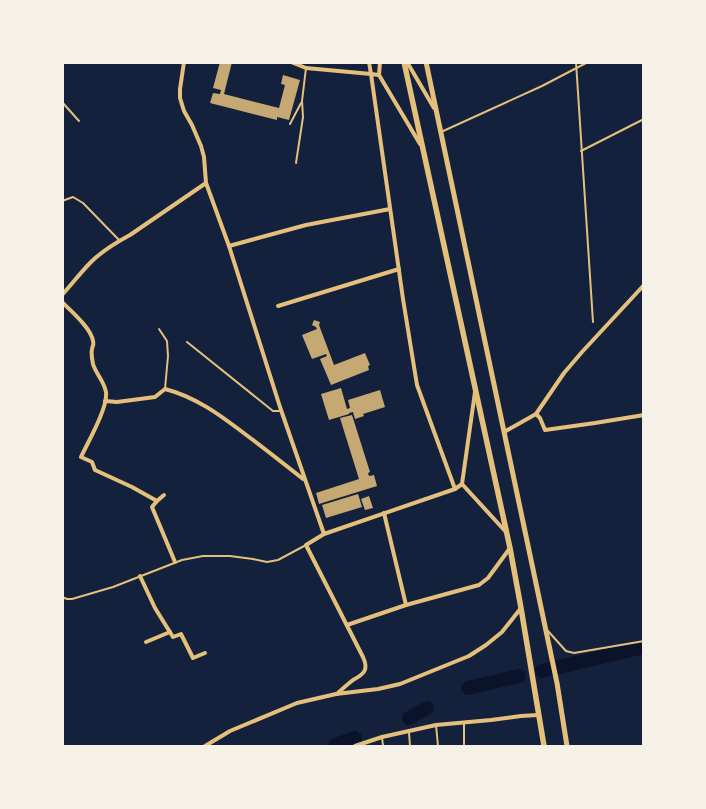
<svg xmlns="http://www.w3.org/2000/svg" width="706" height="809" font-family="'DejaVu Sans',sans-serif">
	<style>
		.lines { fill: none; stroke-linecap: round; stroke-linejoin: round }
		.river { stroke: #0b132b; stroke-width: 14 }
		.building { fill: #c6a872 }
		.service { stroke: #e5c07b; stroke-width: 2 }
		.minor { stroke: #e5c07b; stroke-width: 4 }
		.tertiary { stroke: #e5c07b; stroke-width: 5 }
		.secondary { stroke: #e5c07b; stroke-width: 5.5 }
	</style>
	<rect width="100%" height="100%" fill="#14213d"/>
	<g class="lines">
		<g class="river">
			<path d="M 542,671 L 644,647"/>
			<path d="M 468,688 L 519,676"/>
			<path d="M 409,718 L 427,708"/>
			<path d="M 335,745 L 355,738"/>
		</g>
	</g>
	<g class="building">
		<path d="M 220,62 L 232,62 L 224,94 L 279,108 L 285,85 L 281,84 L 283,75 L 300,80 L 289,120 L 277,117 L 277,120 L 210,103 L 213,93 L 220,94 L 221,90 L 213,88 Z"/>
		<path d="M 314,320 L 320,322 L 319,325 L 334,365 L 365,353 L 370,365 L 368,366 L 369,370 L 331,385 L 320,359 L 327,356 L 326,354 L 312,359 L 302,335 L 317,329 L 316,327 L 312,325 Z"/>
		<path d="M 341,388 L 347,409 L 350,408 L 348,400 L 380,390 L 385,407 L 363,414 L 364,416 L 355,419 L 353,412 L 349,413 L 349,414 L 329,420 L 321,394 Z"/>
		<path d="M 352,415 L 370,472 L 368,473 L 369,476 L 374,475 L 377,486 L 319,504 L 316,493 L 359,479 L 340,418 Z"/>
		<path d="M 358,494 L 362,507 L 326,518 L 322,505 Z"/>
		<path d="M 369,496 L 373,508 L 365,510 L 361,499 Z"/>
	</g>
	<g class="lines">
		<g class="service">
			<path d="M 576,62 L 593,322"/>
			<path d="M 62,102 L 79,121"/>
			<path d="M 290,124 L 301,103"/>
			<path d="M 441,132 L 542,86 L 588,62"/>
			<path d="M 581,151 L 644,119"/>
			<path d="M 296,163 L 303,117 L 302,101 L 306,68"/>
			<path d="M 62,201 L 73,197 L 83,203 L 120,241"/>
			<path d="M 159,329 L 167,341 L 168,356 L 165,389"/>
			<path d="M 187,342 L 273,411 L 281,411"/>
			<path d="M 62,597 L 67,599 L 72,599 L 113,587 L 182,560 L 203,556 L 230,556 L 253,559 L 267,562 L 278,560 L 306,545"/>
			<path d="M 548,631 L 566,651 L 574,653 L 644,641"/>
			<path d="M 464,723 L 464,746"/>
			<path d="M 436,725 L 438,746"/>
			<path d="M 409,733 L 410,746"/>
			<path d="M 382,737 L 383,746"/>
		</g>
		<g class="minor">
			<path d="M 184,62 L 180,89 L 180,98 L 184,111 L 192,125 L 201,146 L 204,157 L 206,183 L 229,246 L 280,407 L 324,534 L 455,489 L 462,484"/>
			<path d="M 291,62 L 306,68 L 371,74 L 369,62"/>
			<path d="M 380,62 L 379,75 L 371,74 L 403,299 L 417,385 L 455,489"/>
			<path d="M 407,62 L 434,108"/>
			<path d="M 379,75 L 420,144"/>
			<path d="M 229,246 L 306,225 L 390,209"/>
			<path d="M 62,295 C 72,284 81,272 91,262 C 102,251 117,242 130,235 L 206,183"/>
			<path d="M 62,302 C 71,311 91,328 93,341 C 94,346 93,344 92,349 C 91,353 92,359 93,364 C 96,374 104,381 106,392 C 108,408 88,442 81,457 L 92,462 L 95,470 L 132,487 L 157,501 L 152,507 L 175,562"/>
			<path d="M 278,306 L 399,269"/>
			<path d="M 475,392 L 462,484 L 506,532"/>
			<path d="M 105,401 L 117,402 L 155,397 L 165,389 C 196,397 220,415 245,434 C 265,449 284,464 303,479"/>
			<path d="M 536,414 L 540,418 L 545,430 L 595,423 L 644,415"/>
			<path d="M 504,432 L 536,414 L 564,373 L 582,352 L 644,285"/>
			<path d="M 157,501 L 164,495"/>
			<path d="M 384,513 L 406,605"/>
			<path d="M 324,534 L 306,545 L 363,657 C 369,670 364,674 353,680 C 348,684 342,689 337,694"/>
			<path d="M 140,576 L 155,608 L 173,637 L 181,634 L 193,658 L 205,653"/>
			<path d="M 347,625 L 406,605 L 479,585 L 488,578 L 510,548"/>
			<path d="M 146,642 L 170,632"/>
			<path d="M 205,746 L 230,731 L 297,703 L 336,694 L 378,689 L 400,684 L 469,656 L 486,645 L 502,632 L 521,608"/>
			<path d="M 355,746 L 382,737 L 436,725 L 491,720 L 521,716 L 538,715"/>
		</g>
		<path class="tertiary" d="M 426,62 L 557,683 L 567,746"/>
		<path class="secondary" d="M 404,62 L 510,548 L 521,608 L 544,746"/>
	</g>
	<rect width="706" height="809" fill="none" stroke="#f6f1e7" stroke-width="128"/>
</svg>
